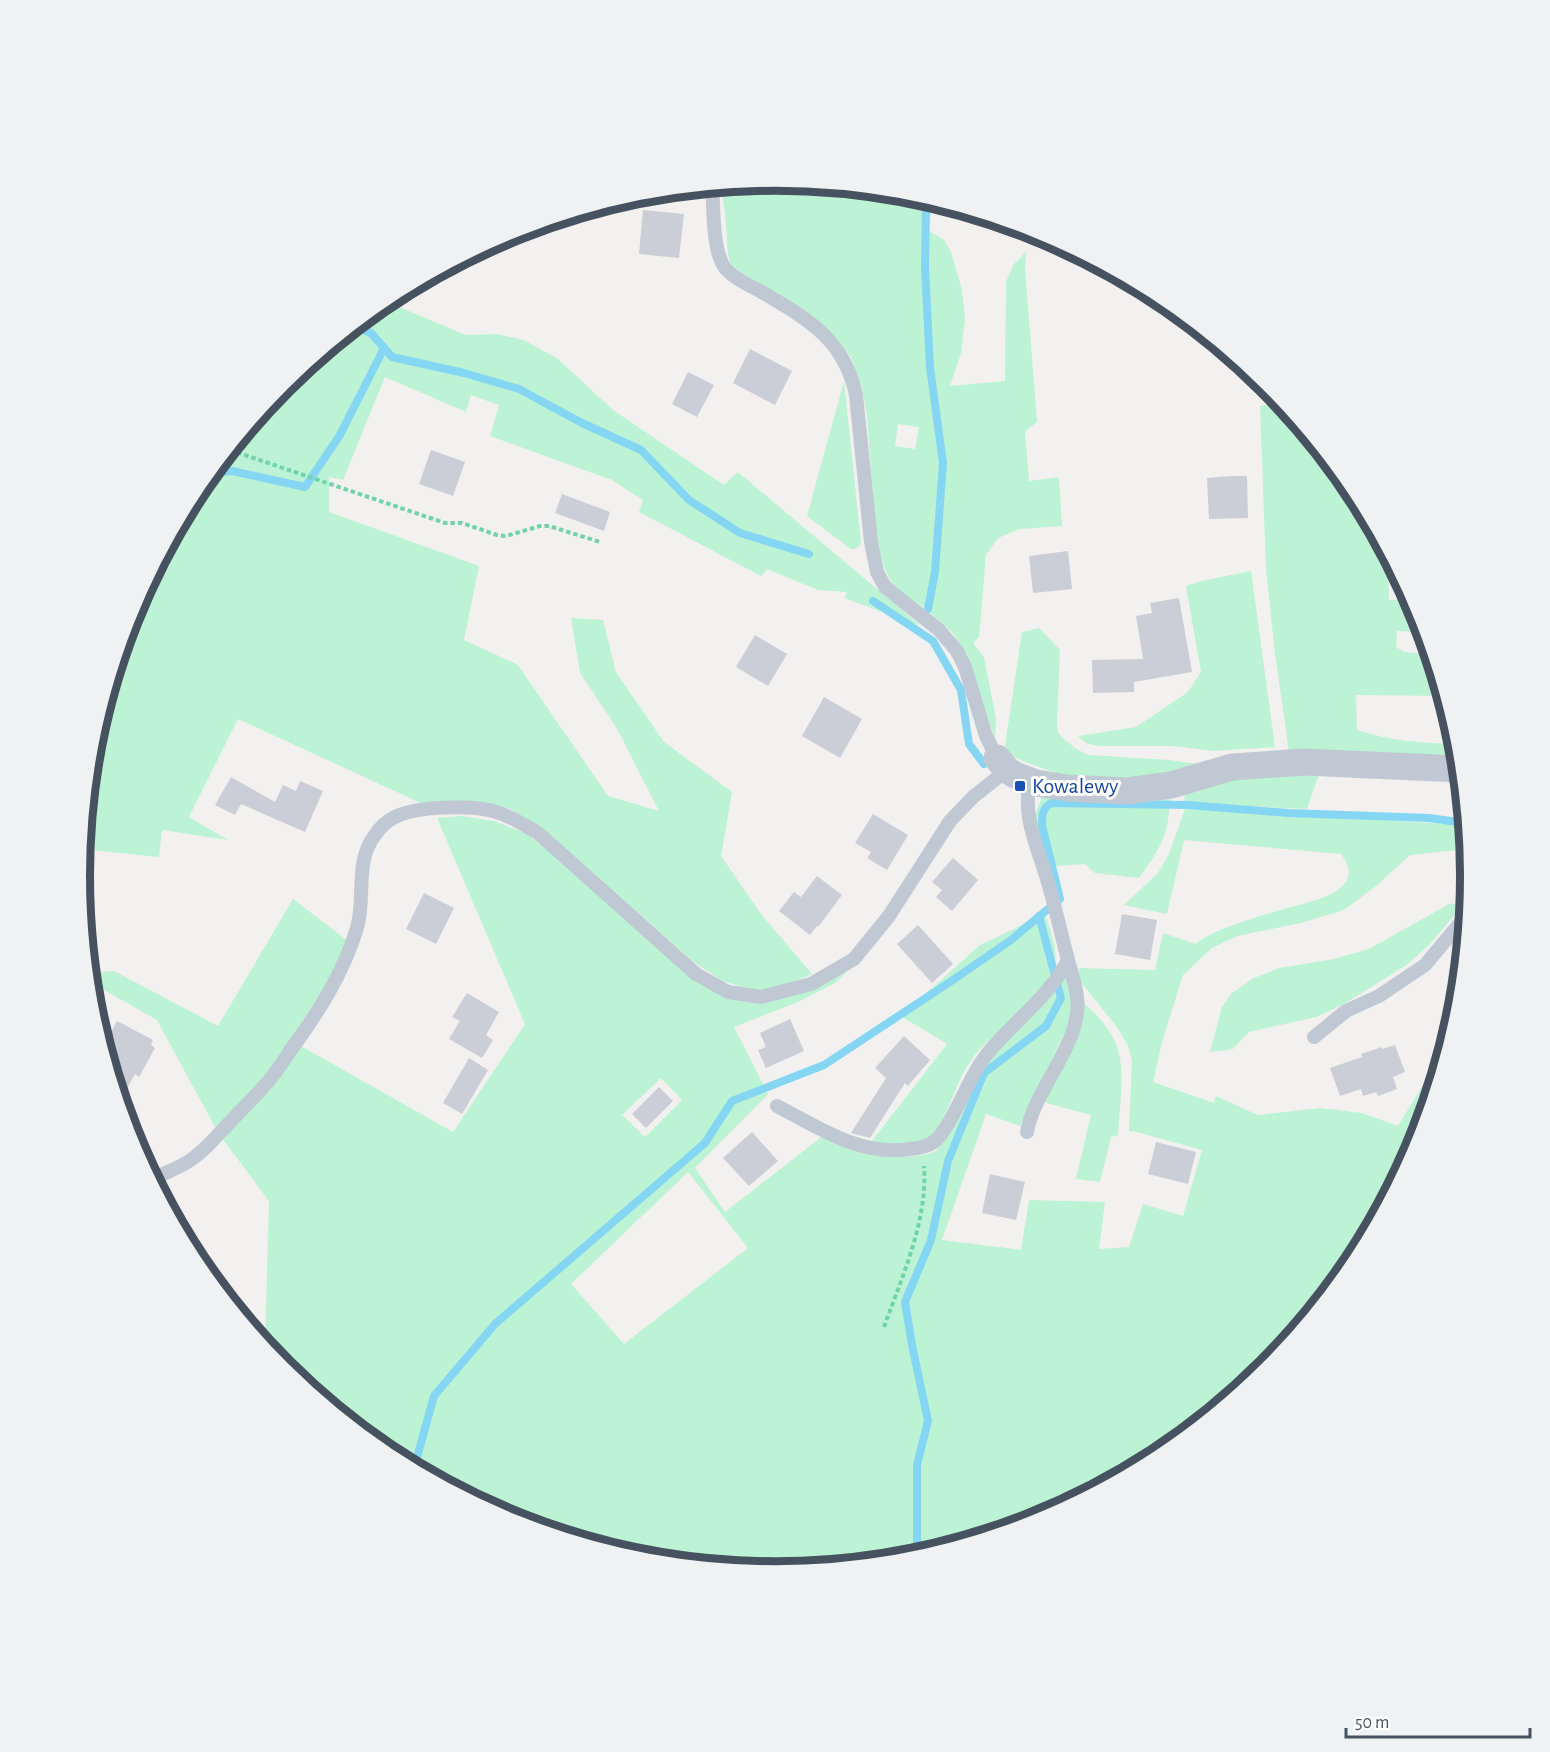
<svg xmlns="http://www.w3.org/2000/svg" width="1550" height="1752" font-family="'Alegreya Sans',sans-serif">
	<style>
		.green { fill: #bcf3d4; fill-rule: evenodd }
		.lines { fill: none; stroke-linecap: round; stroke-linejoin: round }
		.stream { stroke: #85d6f3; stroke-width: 8 }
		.building { fill: #cbced6 }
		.path { stroke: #71d3a8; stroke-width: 4; stroke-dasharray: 4.5 3; stroke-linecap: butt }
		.lane { stroke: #c0c9d3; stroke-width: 14 }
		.street { stroke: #c0c9d3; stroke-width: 27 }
		.transit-dot { fill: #1a4fb4; stroke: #fff; stroke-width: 2 }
		.labels { text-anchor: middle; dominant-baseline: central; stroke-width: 6; stroke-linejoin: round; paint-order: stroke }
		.transit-label { font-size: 22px; fill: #164399; stroke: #fff; text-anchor: start }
		.rim { fill: none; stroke: #46525f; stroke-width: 8 }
	</style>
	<rect width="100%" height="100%" fill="#f3f0f0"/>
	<g class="green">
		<path d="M 775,181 L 911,194 L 932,200 L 929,231 L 944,240 L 951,252 L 962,290 L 965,319 L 961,353 L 950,386 L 1005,381 L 1006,282 L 1013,265 L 1026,252 L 1025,268 L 1037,422 L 1025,431 L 1029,481 L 1059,477 L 1062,526 L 1020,529 L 998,538 L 986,555 L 979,637 L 973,643 L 984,657 L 996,719 L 995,739 L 967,654 L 951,631 L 923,607 L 894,588 L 884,567 L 876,538 L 867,416 L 862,388 L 851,357 L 840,343 L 816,322 L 739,271 L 731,264 L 728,254 L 725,213 L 721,186 ZM 898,424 L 919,427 L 915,449 L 895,446 Z"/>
		<path d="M 385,301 L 466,335 L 497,334 L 524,340 L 558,359 L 613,410 L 724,485 L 738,472 L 921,626 L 844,598 L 847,592 L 818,590 L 767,569 L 761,576 L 639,512 L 643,500 L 612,480 L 490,436 L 499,405 L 471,395 L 466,412 L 385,377 L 343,480 L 329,477 L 329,512 L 479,566 L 464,640 L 518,665 L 608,796 L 659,811 L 616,727 L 580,673 L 571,618 L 603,620 L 616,672 L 664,742 L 732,792 L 721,856 L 761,914 L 812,974 L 781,987 L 754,991 L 723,981 L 695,963 L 552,837 L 510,809 L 474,802 L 425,805 L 238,719 L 189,817 L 228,840 L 162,830 L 159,857 L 82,849 L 93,740 L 133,610 L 197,489 L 283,384 Z"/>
		<path d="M 844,381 L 861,542 C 859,548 857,549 851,549 L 807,516 Z"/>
		<path d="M 1282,403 L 1353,490 L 1388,555 L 1389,600 L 1412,599 L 1418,610 L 1424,632 L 1397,631 L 1396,647 L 1404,652 L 1431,654 L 1444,696 L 1356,695 L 1357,730 C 1390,741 1423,743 1457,744 L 1459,758 L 1289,752 L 1275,654 L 1266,569 L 1260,406 Z"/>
		<path d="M 1251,571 L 1275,747 L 1213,751 L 1174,746 L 1099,746 L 1086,743 L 1078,736 L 1136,727 L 1188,692 L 1201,672 L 1186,586 L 1201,581 Z"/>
		<path d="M 1039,628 L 1060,650 L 1057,723 L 1058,733 L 1064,739 L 1075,748 L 1088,755 L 1169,760 L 1199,764 L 1133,781 L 1061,775 L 1025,762 L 1004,752 L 1022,632 Z"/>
		<path d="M 1320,771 L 1307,809 L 1185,803 L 1184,789 L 1208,782 Z"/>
		<path d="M 1042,797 L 1170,798 C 1169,835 1160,849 1139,878 L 1095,873 L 1085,864 L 1055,866 L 1048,859 L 1036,826 L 1035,814 Z"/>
		<path d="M 1185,809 L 1449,824 L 1466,826 L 1468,849 L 1410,855 L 1376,886 L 1344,910 L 1301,923 L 1237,936 L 1212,948 L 1183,975 L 1162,1042 L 1153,1082 L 1214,1103 L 1216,1096 L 1258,1115 L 1320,1108 L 1362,1113 L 1398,1126 L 1423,1085 L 1454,989 L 1460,982 L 1457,1012 L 1417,1142 L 1353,1263 L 1267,1368 L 1161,1454 L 1041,1519 L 910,1558 L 775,1571 L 639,1558 L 509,1518 L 388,1454 L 283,1368 L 265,1346 L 269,1201 L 222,1138 L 301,1046 L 453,1132 L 525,1024 L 437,818 L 461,816 L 494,821 L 525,833 L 552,853 L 693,979 L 752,1002 L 780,999 L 819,986 L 856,963 L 835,983 L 798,1002 L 734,1027 L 768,1094 L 695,1168 L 725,1212 L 819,1139 L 821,1136 C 834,1142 847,1149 860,1153 C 878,1158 919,1159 936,1151 L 965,1107 L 981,1070 L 1066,972 L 1071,989 L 1071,1014 L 1067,1028 L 1020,1126 L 986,1114 L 942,1240 L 1021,1250 L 1029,1200 L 1105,1202 L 1099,1249 L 1129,1247 L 1143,1204 L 1183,1216 L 1202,1150 L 1133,1131 L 1129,1132 L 1132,1060 L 1128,1046 L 1117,1027 L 1080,981 L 1079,968 L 1155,970 L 1163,933 L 1196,944 C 1213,928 1274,912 1299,905 C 1313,901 1337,895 1345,883 C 1352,874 1348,863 1341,854 L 1184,840 L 1167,914 L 1124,905 L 1158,873 L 1169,854 ZM 661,1078 L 682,1100 L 645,1137 L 622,1115 ZM 688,1172 L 748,1248 L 624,1344 L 571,1284 Z"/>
		<path d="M 293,899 L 348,941 L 326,987 L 263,1081 L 216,1129 L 157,1020 L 90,982 L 89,973 L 114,971 L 218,1026 Z"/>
		<path d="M 1464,903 L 1432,942 L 1408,964 L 1344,1004 L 1316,1017 L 1249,1032 L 1233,1049 L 1210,1052 L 1222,1007 L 1231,994 L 1252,979 L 1279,968 L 1334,959 L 1369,949 L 1449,904 Z"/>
		<path d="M 1045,914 C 1050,930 1059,950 1054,967 C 1050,978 1040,988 1033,997 C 1023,1007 1014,1017 1004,1026 C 993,1037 981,1046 972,1059 C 953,1085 949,1120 926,1142 L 868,1146 L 947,1044 L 901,1016 L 980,945 Z"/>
		<path d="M 1080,999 C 1093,1012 1108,1025 1115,1042 C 1127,1069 1119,1107 1118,1135 L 1111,1137 L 1100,1182 L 1076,1179 L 1091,1115 L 1043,1102 L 1076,1043 L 1080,1023 Z"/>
	</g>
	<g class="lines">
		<g class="stream">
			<path d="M 926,199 L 925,268 L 930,367 L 943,463 L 935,572 L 928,609"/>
			<path d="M 354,326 L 371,333 L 392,357 L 464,373 L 519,389 L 582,423 L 641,450 L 689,500 L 740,533 L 809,554"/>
			<path d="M 210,473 L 232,471 L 305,487 L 340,435 L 384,348"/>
			<path d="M 873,601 L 933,641 L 961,690 L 969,744 L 984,764"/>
			<path d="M 413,1467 L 416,1461 L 434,1396 L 495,1324 L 705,1143 L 732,1101 L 824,1065 L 950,982 L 1011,940 L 1060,899 L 1042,825 C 1042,815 1042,809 1051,803 L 1188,805 L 1289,813 L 1429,818 L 1465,823"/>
			<path d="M 917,1556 L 917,1465 L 928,1421 L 912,1345 L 905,1302 L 931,1240 L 948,1161 L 984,1073 L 1046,1026 L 1061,998 L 1039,916"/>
		</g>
	</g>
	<g class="building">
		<path d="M 643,210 L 684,214 L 679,258 L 639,254 Z"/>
		<path d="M 750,349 L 792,371 L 775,405 L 733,383 Z"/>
		<path d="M 688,372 L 714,385 L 697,417 L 672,404 Z"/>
		<path d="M 431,450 L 465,462 L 453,496 L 419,484 Z"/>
		<path d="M 1231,476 L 1247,476 L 1248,518 L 1209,519 L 1207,478 Z"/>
		<path d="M 562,494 L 610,512 L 604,531 L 555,513 Z"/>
		<path d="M 1068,551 L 1072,589 L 1033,593 L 1029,556 Z"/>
		<path d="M 1179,598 L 1192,672 L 1134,682 L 1134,692 L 1093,693 L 1092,660 L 1143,659 L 1136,616 L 1152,613 L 1150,603 Z"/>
		<path d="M 755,635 L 787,654 L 768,686 L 736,667 Z"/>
		<path d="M 824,697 L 862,719 L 840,758 L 802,736 Z"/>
		<path d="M 231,777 L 275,802 L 283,785 L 296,791 L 300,781 L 323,791 L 305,832 L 241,804 L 235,815 L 215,805 Z"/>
		<path d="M 873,814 L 908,835 L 887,870 L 867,858 L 871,852 L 855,843 Z"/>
		<path d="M 953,858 L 978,880 L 952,911 L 936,897 L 942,890 L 932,882 Z"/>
		<path d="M 817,876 L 842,895 L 818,927 L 817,926 L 810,935 L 779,911 L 794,892 L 801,897 Z"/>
		<path d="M 424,893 L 454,908 L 436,944 L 406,929 Z"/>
		<path d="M 1122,914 L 1157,920 L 1150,960 L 1115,954 Z"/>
		<path d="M 918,925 L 953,964 L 932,983 L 897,944 Z"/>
		<path d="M 467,993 L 499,1012 L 486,1035 L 493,1040 L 482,1058 L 449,1039 L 460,1021 L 452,1017 Z"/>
		<path d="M 790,1019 L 804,1051 L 766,1068 L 758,1050 L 766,1047 L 760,1033 Z"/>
		<path d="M 117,1021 L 153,1040 L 151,1045 L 155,1048 L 139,1077 L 135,1074 L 120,1101 L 103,1046 Z"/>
		<path d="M 904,1036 L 930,1060 L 908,1086 L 905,1083 L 870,1138 L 851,1133 L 886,1078 L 875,1068 Z"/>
		<path d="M 1395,1045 L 1405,1072 L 1393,1077 L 1397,1089 L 1378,1096 L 1376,1092 L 1363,1096 L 1361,1089 L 1340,1096 L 1330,1068 L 1362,1057 L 1361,1054 L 1382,1047 L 1382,1049 Z"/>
		<path d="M 469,1058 L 488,1070 L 462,1114 L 443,1103 Z"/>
		<path d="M 659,1087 L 673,1101 L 646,1128 L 632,1114 Z"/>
		<path d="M 752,1132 L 778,1161 L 749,1186 L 723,1158 Z"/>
		<path d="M 1156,1142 L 1196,1152 L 1188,1184 L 1148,1174 Z"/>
		<path d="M 990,1174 L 1025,1182 L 1016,1220 L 982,1213 Z"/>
	</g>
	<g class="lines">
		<g class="path">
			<path d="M 230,450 L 445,523 L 462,523 L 497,535 L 506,536 L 540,526 L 549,526 L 600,542"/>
			<path d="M 884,1327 C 902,1277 928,1220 924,1166"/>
		</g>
		<g class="lane">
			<path d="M 712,187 C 714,209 712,250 725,268 C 733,278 749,285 760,291 C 807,319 844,338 856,395 L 871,542 L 877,572 L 885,587 L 939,630 L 957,651 L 965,667 L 986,736 L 997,758"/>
			<path d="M 1314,1037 L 1346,1011 L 1379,996 L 1425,965 L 1467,915"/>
			<path d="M 777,1106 C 819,1128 861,1157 910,1149 C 921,1148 932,1146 939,1137 C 959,1112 967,1079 987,1054 C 1013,1022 1049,997 1068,960 C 1061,933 1055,906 1047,879 C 1037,845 1022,817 1030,781"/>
			<path d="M 1027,1132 C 1035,1087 1083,1043 1077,997 C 1076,985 1071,972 1068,960"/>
			<path d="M 152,1179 C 167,1172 183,1167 196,1156 C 209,1146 220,1132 232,1120 C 243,1108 255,1097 266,1084 C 275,1074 283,1062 290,1051 C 318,1013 343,974 357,928 C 366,898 354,862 375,835 C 379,829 387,821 395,817 C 416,806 470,805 493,811 C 509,815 524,825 538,833 L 696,974 L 728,992 L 761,997 L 811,984 L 854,959 L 889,916 L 950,821 L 973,797 L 1007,770"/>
		</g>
		<path class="street" d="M 997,758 L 1007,770 L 1015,775 L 1036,783 L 1067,788 L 1127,791 L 1171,785 L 1232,767 L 1304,762 L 1460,769"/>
	</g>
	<rect class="transit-dot" x="1014" y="780" width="12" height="12" rx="3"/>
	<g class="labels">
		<g class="transit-label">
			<text x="1032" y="786">Kowalewy</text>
		</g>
	</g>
	<path d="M0 0H1550V1752H0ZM90 876a685 685 0 1 1 1370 0a685 685 0 1 1-1370 0Z" fill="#f0f1f2" fill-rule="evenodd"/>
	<path class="rim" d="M90 876a685 685 0 1 1 1370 0a685 685 0 1 1-1370 0Z"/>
	<path d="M1346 1728v9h184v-9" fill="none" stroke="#46525f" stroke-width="3"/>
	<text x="1355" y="1728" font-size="18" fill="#46525f" stroke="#ffffff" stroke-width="4.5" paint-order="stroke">50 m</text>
</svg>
